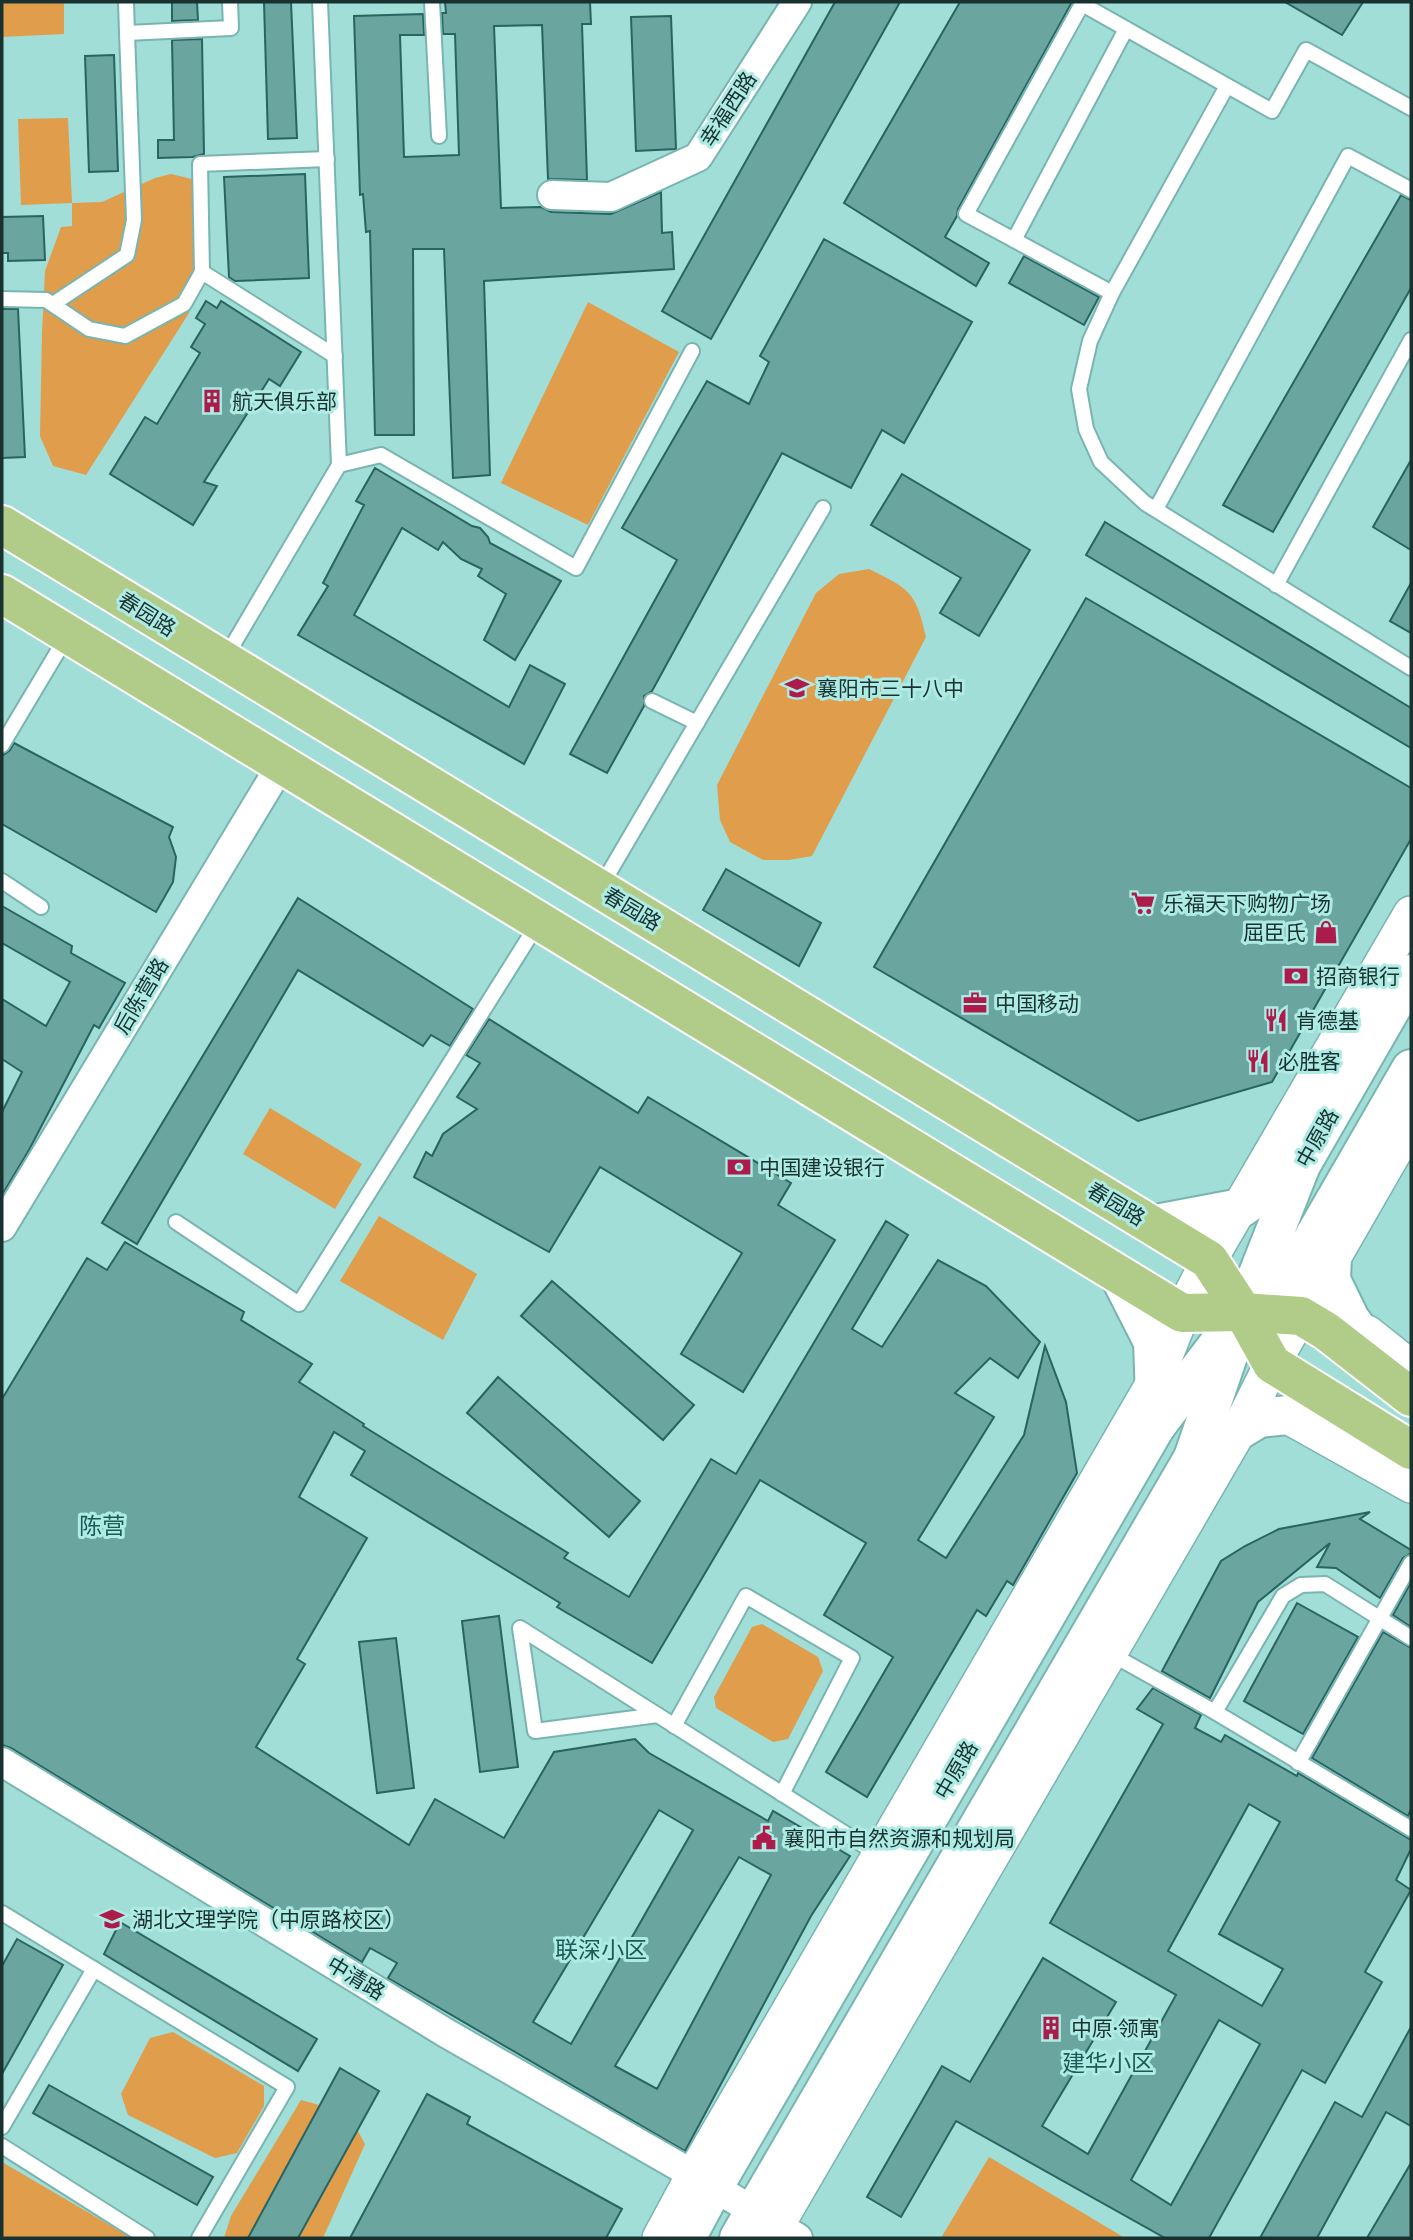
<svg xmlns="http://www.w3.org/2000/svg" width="1413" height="2240" font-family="'Work Sans','Noto Sans SC',sans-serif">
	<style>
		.green { fill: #e09d4c }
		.building { fill: #6aa5a0; stroke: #286460; stroke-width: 2; fill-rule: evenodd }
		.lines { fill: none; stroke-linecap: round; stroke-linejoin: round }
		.service-casing { stroke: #79b5b0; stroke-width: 18 }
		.minor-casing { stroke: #79b5b0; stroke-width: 32 }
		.tertiary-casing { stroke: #79b5b0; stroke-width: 38 }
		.secondary-casing { stroke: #79b5b0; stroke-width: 42 }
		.primary-casing { stroke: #fff; stroke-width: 42 }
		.service { stroke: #fff; stroke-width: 14 }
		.minor { stroke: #fff; stroke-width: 28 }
		.tertiary { stroke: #fff; stroke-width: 35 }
		.secondary { stroke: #fff; stroke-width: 38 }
		.primary { stroke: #b0cc88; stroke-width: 38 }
		.labels { text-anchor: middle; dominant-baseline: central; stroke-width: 6; stroke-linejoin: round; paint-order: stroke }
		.street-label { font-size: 21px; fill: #193230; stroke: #aeebe5 }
		.poi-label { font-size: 21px; fill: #193230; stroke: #aeebe5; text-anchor: start }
		.neighbourhood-label { font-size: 23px; fill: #1c5a56; stroke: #aeebe5 }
	</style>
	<rect width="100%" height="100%" fill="#a1ded8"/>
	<g class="green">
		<path d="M 3,2 L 64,2 L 64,34 L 2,37 Z"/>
		<path d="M 68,118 L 72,203 L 102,202 L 155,178 L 171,174 L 200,181 L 201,234 L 189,313 L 86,475 L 53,466 L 40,436 L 42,333 L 45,271 L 61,227 L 72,226 L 72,203 L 21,205 L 18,119 Z"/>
		<path d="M 588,302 L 679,352 L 588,525 L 501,483 Z"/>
		<path d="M 869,569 C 909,589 916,591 926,637 L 812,856 L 789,860 L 763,860 L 730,842 L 720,820 L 717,785 L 816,593 L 839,574 Z"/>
		<path d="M 270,1108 L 362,1164 L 335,1209 L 243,1154 Z"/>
		<path d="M 379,1216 L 477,1274 L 443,1340 L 340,1281 Z"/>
		<path d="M 762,1624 L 818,1657 L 823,1671 L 788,1739 L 773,1742 L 716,1708 L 714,1697 L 752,1627 Z"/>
		<path d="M 173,2032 L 264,2086 L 264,2106 L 237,2153 L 215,2158 L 128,2115 L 121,2094 L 150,2038 Z"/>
		<path d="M 301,2100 L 348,2113 L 365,2144 L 323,2238 L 224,2238 L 231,2216 Z"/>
		<path d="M 989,2157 L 1125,2238 L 941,2238 Z"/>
		<path d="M 2,2162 L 132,2238 L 2,2238 Z"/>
	</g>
	<g class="building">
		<path d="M 172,2 L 197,2 L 198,20 L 172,21 Z"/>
		<path d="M 264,2 L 291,2 L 297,138 L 268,139 Z"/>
		<path d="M 445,2 L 590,2 L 591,24 L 582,24 L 587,180 L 548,179 L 542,25 L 494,26 L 501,208 L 541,207 L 551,212 L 611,214 L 661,192 L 662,233 L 672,232 L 674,269 L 484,281 L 490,475 L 453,478 L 444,249 L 413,249 L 414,435 L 375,435 L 370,231 L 366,232 L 363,194 L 360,195 L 354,16 L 423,14 L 424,35 L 400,35 L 404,157 L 459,155 L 455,34 L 443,34 L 442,13 L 446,13 Z"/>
		<path d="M 835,2 L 900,2 L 711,339 L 662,311 Z"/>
		<path d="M 960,2 L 1072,2 L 958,209 L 957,216 L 945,237 L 989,263 L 976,286 L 844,203 Z"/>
		<path d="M 1285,2 L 1363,2 L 1342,35 Z"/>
		<path d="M 671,16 L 676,149 L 636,151 L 631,17 Z"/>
		<path d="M 202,39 L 204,154 L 193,157 L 158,158 L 158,140 L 174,140 L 172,40 Z"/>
		<path d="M 114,55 L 118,171 L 89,172 L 85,56 Z"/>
		<path d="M 305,174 L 309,278 L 235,281 L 229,277 L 224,177 Z"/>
		<path d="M 1401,195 L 1411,200 L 1411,288 L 1273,532 L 1223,505 Z"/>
		<path d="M 43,216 L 45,260 L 8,261 L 8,253 L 2,253 L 2,217 Z"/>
		<path d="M 824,239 L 972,322 L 904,443 L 882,430 L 851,488 L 782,453 L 652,691 L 644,696 L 644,706 L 607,773 L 570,754 L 677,560 L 622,528 L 707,381 L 749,404 L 769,362 L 760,356 Z"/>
		<path d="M 1024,256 L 1099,297 L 1084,325 L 1009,283 Z"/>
		<path d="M 206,301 L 217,308 L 221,301 L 301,352 L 280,386 L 269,379 L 204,482 L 217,486 L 193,525 L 110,474 L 145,417 L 157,424 L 200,353 L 191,347 L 205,324 L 196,318 Z"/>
		<path d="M 2,309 L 18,309 L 25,457 L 2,458 Z"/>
		<path d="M 1411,460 L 1411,550 L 1373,527 Z"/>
		<path d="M 375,468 L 472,526 L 480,528 L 488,537 L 490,543 L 561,581 L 515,660 L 484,640 L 506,594 L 478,576 L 482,569 L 461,559 L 443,542 L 438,550 L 402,528 L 354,615 L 509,707 L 530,665 L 565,684 L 524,764 L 298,635 L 328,586 L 323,583 L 364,505 L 356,501 Z"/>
		<path d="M 902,474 L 1030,550 L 979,636 L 940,613 L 961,578 L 871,525 Z"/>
		<path d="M 1105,522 L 1411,708 L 1411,748 L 1086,555 Z"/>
		<path d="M 1411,583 L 1411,633 L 1390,621 Z"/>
		<path d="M 1086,598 L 1411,788 L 1411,839 L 1272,1082 L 1138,1121 L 874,967 Z"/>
		<path d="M 14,743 L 173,827 L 169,837 L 176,857 L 173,882 L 156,912 L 2,824 L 2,756 L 10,750 Z"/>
		<path d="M 726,869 L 821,923 L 799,966 L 703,910 Z"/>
		<path d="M 298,898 L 473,1009 L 450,1046 L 431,1035 L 423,1046 L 298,970 L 137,1244 L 102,1223 Z"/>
		<path d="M 2,906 L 72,946 L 71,953 L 125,983 L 99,1028 L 94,1025 L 29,1150 L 2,1195 L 2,1112 L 22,1072 L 2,1059 L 2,999 L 46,1026 L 70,982 L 2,943 Z"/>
		<path d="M 489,1019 L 638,1113 L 648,1097 L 791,1183 L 778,1205 L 835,1240 L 743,1392 L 681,1354 L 742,1253 L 600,1167 L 549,1252 L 414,1177 L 426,1152 L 432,1156 L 443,1134 L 477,1109 L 457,1097 L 480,1063 L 466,1055 Z"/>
		<path d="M 886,1221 L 908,1235 L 852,1329 L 882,1347 L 938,1260 L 986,1286 L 1040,1342 L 1018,1378 L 990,1358 L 955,1393 L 994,1417 L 918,1540 L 946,1558 L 1024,1435 L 1045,1346 L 1066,1402 L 1077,1473 L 1013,1585 L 1007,1581 L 986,1616 L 977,1610 L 867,1797 L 826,1772 L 893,1657 L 824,1615 L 866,1543 L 760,1480 L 652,1663 L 557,1607 L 560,1603 L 351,1475 L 365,1451 L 334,1432 L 299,1497 L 367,1538 L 297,1659 L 305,1664 L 256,1747 L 409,1845 L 435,1799 L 504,1838 L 554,1752 L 635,1739 L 649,1753 L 768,1821 L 773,1811 L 850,1856 L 811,1916 L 685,2151 L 388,1978 L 397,1963 L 370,1948 L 362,1962 L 11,1748 L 2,1745 L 2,1399 L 87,1258 L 107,1270 L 125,1242 L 244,1312 L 241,1320 L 312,1364 L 299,1382 L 364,1424 L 363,1426 L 568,1553 L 564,1558 L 629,1597 L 711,1459 L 736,1474 ZM 659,1810 L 693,1830 L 571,2044 L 533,2022 ZM 739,1857 L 771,1875 L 657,2089 L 615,2066 Z"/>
		<path d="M 552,1281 L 694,1405 L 663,1440 L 521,1316 Z"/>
		<path d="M 498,1377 L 640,1501 L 609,1537 L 467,1413 Z"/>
		<path d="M 1370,1512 L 1360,1519 L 1411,1550 L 1411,1553 L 1403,1558 L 1380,1598 L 1336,1568 L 1317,1567 L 1330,1543 L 1258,1602 L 1210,1698 L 1162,1671 L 1221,1561 L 1245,1546 L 1279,1529 Z"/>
		<path d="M 1411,1582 L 1411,1627 L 1393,1615 Z"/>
		<path d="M 1297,1603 L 1358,1637 L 1303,1734 L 1244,1701 Z"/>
		<path d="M 499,1616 L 518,1767 L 480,1772 L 462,1621 Z"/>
		<path d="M 1383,1632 L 1411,1648 L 1411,1809 L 1408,1816 L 1312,1758 Z"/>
		<path d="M 396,1638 L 414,1788 L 377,1793 L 359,1642 Z"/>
		<path d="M 1153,1688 L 1201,1715 L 1195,1728 L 1221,1742 L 1225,1735 L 1297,1776 L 1298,1773 L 1411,1840 L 1411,1849 L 1396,1880 L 1411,1890 L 1365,1972 L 1382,1982 L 1325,2083 L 1302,2070 L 1209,2238 L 1165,2238 L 956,2121 L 901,2217 L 867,2197 L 942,2066 L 970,2082 L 1043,1958 L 1116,2002 L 1042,2126 L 1088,2154 L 1176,1995 L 1050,1923 L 1163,1724 L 1137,1709 ZM 1249,1804 L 1280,1822 L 1219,1934 L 1283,1969 L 1262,2006 L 1168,1951 ZM 1219,2020 L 1260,2044 L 1171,2205 L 1131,2180 Z"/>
		<path d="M 120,1922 L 317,2039 L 298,2071 L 104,1954 Z"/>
		<path d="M 17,1939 L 63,1965 L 2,2074 L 2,1966 Z"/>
		<path d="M 1411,2027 L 1411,2126 L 1386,2112 L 1317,2238 L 1260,2238 L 1335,2102 L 1362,2117 Z"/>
		<path d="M 340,2068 L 379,2091 L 298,2238 L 248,2238 Z"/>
		<path d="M 49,2085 L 213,2177 L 197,2205 L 33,2113 Z"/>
		<path d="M 427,2094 L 470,2117 L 467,2124 L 622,2209 L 606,2238 L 350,2238 Z"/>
		<path d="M 1411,2163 L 1411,2238 L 1367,2238 Z"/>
	</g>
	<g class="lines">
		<g class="service-casing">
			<g id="service">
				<path d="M 126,2 L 127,33 L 231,28 L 230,2"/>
				<path d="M 432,2 L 439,136"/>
				<path d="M 1411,108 L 1306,50 L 1272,111 L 1082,4 L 966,214 L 1112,293 L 1090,341 L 1079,389 L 1086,429 L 1101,462 L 1145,503 L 1411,668"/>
				<path d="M 1014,240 L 1126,29"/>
				<path d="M 202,272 L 200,164 L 327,159"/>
				<path d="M 1112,293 L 1227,86"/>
				<path d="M 2,299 L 46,300 L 89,329 L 125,336 L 184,304 L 202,272 L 335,356"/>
				<path d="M 53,304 L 127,255 L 134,220 L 127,33"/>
				<path d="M 339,465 L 381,455 L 576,568 L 692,351"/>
				<path d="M 1156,509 L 1348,156 L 1411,190"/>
				<path d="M 1276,585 L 1411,340"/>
				<path d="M 224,660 L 339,465 L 320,2"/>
				<path d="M 652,701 L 697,723"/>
				<path d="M 2,745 L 67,636"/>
				<path d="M 2,881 L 41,907"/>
				<path d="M 600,888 L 823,508"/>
				<path d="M 176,1222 L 299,1304 L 538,923"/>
				<path d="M 1411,1638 L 1325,1584 L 1301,1585 L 1283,1596 L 1215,1712 L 1411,1829"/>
				<path d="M 1109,1653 L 1215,1712"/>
				<path d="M 658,1715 L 535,1731 L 520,1628 L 879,1855"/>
				<path d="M 674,1726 L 746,1596 L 852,1658 L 782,1794"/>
				<path d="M 1298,1763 L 1411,1563"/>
				<path d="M 2,1913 L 287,2087 L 199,2238"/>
				<path d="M 2,2127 L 94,1969"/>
				<path d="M 2,2146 L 147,2238"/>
			</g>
		</g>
		<g class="minor-casing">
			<g id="minor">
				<path d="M 552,195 L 611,197 L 698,157 L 797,2"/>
				<path d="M 2,1227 L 281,765"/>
				<path d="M 2,1762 L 446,2033 L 694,2175 L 798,2238"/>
			</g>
		</g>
		<g class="tertiary-casing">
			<g id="tertiary">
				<path d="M 1367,1333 L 1411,1368"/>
				<path d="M 1286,1415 L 1411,1485"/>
				<path d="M 660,2238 L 694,2175 L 1155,1381 L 1182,1313 L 1209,1260 L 1411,914"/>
				<path d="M 769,2238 L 1239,1430 L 1272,1364 L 1411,1122"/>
			</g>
		</g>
		<g class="secondary-casing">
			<g id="secondary">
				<path d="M 1334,1209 L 1331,1280 L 1350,1319 L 1391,1376"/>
				<path d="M 1151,1225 L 1241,1208 L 1301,1165"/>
				<path d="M 1119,1275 L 1153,1342 L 1156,1426"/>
				<path d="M 1193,1458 L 1259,1418 L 1345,1409"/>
				<path d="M 686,2238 L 713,2188 L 1156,1426 L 1243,1312 L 1301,1165 L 1411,974"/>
				<path d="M 739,2238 L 1193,1458 L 1243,1312 L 1296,1268 L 1411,1069"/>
			</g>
		</g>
		<g class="primary-casing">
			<g id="primary">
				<path d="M 2,525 L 1209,1260 L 1243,1312 L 1301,1316 L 1326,1331 L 1411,1397"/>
				<path d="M 2,594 L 1182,1313 L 1243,1312 L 1272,1364 L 1411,1450"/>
			</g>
		</g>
		<use href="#service" class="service"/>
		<use href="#minor" class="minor"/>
		<use href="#tertiary" class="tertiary"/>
		<use href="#secondary" class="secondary"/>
		<use href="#primary" class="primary"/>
	</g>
	<defs>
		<g id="building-bare" transform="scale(1.89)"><path d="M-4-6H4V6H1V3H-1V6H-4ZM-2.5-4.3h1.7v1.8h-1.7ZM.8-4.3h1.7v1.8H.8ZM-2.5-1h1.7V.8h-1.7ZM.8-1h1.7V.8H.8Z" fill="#ad1b4b" stroke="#aeebe5" stroke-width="2.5" paint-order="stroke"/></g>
		<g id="school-bare" transform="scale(1.89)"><path d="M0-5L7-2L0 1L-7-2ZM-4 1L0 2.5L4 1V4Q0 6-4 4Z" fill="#ad1b4b" stroke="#aeebe5" stroke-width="2.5" paint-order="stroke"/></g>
		<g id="supermarket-bare" transform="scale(1.89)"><path d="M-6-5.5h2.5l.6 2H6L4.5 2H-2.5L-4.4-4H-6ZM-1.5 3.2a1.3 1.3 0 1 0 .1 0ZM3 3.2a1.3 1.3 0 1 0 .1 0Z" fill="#ad1b4b" stroke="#aeebe5" stroke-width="2.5" paint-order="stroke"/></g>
		<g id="shop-bare" transform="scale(1.89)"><path d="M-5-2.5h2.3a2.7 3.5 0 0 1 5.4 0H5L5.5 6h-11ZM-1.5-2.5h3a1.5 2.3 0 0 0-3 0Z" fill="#ad1b4b" stroke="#aeebe5" stroke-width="2.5" paint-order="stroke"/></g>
		<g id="bank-bare" transform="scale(1.89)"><path d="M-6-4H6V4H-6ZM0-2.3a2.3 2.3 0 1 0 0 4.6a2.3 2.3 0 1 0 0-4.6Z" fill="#ad1b4b" stroke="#aeebe5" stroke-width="2.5" paint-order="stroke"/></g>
		<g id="office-bare" transform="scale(1.89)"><path d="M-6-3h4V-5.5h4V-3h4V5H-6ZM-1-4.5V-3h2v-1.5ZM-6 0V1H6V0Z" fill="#ad1b4b" stroke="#aeebe5" stroke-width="2.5" paint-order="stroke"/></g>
		<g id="restaurant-bare" transform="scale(1.89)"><path d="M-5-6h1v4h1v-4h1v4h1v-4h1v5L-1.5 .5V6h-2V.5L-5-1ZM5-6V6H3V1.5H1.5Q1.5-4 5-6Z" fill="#ad1b4b" stroke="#aeebe5" stroke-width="2.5" paint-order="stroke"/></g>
		<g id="civic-bare" transform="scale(1.89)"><path d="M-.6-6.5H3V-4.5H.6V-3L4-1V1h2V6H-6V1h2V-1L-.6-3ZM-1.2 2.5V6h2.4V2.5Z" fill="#ad1b4b" stroke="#aeebe5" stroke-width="2.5" paint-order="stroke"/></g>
		<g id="university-bare" transform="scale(1.89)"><path d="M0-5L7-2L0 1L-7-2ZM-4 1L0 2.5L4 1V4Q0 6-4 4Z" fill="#ad1b4b" stroke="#aeebe5" stroke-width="2.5" paint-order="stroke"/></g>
	</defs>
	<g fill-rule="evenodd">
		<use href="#building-bare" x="212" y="401"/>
		<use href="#school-bare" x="797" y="688"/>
		<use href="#supermarket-bare" x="1143" y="903"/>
		<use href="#shop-bare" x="1326" y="932"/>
		<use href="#bank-bare" x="1296" y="976"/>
		<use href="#office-bare" x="975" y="1003"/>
		<use href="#restaurant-bare" x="1276" y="1020"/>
		<use href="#restaurant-bare" x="1258" y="1061"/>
		<use href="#bank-bare" x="739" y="1167"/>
		<use href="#civic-bare" x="764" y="1838"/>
		<use href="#university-bare" x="112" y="1919"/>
		<use href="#building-bare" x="1051" y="2028"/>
	</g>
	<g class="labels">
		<g class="street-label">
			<text transform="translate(728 109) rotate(-57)">幸福西路</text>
			<text transform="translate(147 614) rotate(32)">春园路</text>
			<text transform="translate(632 909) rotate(31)">春园路</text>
			<text transform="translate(141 996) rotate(-59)">后陈营路</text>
			<text transform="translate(1317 1138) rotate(-61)">中原路</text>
			<text transform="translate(1116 1204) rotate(31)">春园路</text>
			<text transform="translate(956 1770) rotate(-60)">中原路</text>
			<text transform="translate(356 1978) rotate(31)">中清路</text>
		</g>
		<g class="poi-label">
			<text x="232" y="401">航天俱乐部</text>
			<text x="817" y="688">襄阳市三十八中</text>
			<text x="1163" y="903">乐福天下购物广场</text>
			<text x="1306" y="932" text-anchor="end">屈臣氏</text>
			<text x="1316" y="976">招商银行</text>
			<text x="995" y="1003">中国移动</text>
			<text x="1296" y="1020">肯德基</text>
			<text x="1278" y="1061">必胜客</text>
			<text x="759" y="1167">中国建设银行</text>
			<text x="784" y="1838">襄阳市自然资源和规划局</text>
			<text x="132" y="1919">湖北文理学院（中原路校区）</text>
			<text x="1071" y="2028">中原·领寓</text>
		</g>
		<g class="neighbourhood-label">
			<text x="102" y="1526">陈营</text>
			<text x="601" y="1950">联深小区</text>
			<text x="1108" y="2063">建华小区</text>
		</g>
	</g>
	<rect width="1413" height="2240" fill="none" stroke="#193230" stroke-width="7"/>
</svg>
